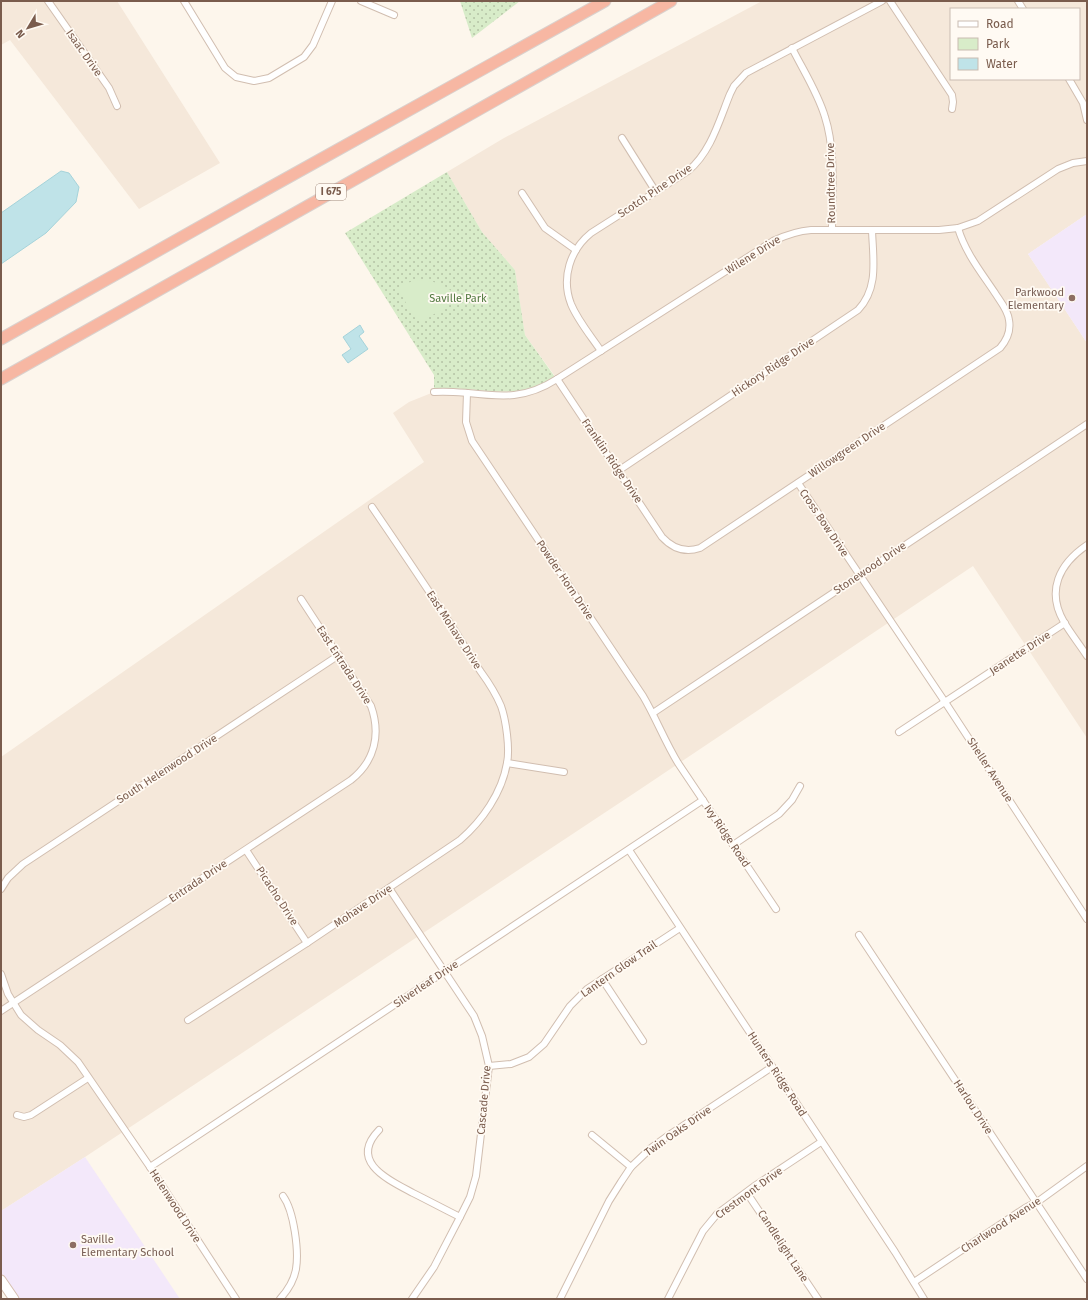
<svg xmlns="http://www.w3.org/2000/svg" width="1088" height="1300" font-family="'Fira Sans',sans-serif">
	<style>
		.residential { fill: #f5e8da; fill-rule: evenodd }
		.education { fill: #f3e8fa }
		.green { fill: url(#green-dots) }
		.pitch { fill: #d8ecc9 }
		.water { fill: #bfe3e8; stroke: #a5d3da }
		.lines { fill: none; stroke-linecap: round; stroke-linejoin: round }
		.street-casing { stroke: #d1beb0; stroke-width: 8 }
		.secondary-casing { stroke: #d6c0b0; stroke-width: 11 }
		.highway-casing { stroke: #dad1cd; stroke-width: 13 }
		.street { stroke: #fff; stroke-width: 6 }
		.secondary { stroke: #fff; stroke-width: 9 }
		.highway { stroke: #f7b7a3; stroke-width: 11 }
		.education-dot { fill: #8d6e63; stroke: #fffaf3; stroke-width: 1.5 }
		.labels { text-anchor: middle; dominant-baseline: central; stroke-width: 3.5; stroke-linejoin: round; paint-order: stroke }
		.shield { fill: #fffaf3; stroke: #a28b7f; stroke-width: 1 }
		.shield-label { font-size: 10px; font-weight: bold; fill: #7a5c4d }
		.street-label { font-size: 11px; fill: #7a5c4d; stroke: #fffaf3 }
		.education-label { font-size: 11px; fill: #785e54; stroke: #fffaf3; text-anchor: end }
		.park-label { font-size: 11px; fill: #537a41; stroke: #fffaf3 }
	</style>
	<defs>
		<pattern id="green-dots" width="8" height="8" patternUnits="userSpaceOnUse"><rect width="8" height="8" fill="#d8ecc9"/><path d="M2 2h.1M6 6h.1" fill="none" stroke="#b4c2a5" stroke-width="1.8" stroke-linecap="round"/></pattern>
	</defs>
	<rect width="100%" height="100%" fill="#fdf6ec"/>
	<g class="residential">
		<path d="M 1,1 L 117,1 L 220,163 L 139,209 L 10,40 L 1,45 Z"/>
		<path d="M 762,1 L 1087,1 L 1087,214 L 1028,254 L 1087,343 L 1087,738 L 973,566 L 639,790 L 85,1157 L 1,1211 L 1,757 L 424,462 L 393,413 L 409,402 L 434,392 L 512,396 L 557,379 L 525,335 L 515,270 L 482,232 L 447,172 L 504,138 ZM 951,9 L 1079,9 L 1079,79 L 951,79 Z"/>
	</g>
	<g class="education">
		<path d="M 1087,214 L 1087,343 L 1028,254 Z"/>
		<path d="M 85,1157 L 180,1299 L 14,1299 L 1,1280 L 1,1211 Z"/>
	</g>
	<g class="green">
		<path d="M 460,1 L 520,1 L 472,38 Z"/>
		<path d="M 447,172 L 482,232 L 515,270 L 525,335 L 555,377 C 513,404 479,384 434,390 L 434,375 L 345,233 Z"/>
	</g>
	<path class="pitch" d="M 420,280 C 436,281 446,285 457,296 C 451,308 433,314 422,320 L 414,317 L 401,294 L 401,284 Z"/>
	<g class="water">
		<path d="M 61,171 L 69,173 L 79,187 L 76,202 L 46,233 L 1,264 L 1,213 Z"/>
		<path d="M 360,325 L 364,332 L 359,336 L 368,349 L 348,363 L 342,355 L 351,349 L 343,337 Z"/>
	</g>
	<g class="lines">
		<g class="street-casing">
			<g id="street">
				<path d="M 48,1 L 109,88 L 117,106"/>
				<path d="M 184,1 L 225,68 L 236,77 L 254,81 L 269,78 L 304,57 L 313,45 L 332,1"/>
				<path d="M 361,1 L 394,15"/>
				<path d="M 890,1 L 952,95 L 953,102 L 952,109"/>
				<path d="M 1018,1 L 1023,9"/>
				<path d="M 792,48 C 803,70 818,93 825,117 C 836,151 832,193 832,230"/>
				<path d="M 1069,79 L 1083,103 L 1087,120"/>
				<path d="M 622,138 L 656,192"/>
				<path d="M 522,193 L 545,228 L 576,250"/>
				<path d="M 601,351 C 591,336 578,321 571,304 C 561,278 570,250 591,233 L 688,171 C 711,152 719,121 730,94 L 734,86 L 746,73 L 882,1"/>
				<path d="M 557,379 L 662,537 C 673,549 685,553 700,548 L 1000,348 C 1007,340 1011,331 1009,320 C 1008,310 1000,301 995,293 C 981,272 965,252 958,228"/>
				<path d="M 434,392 C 446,391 456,392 468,393 C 503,397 526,399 557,379 L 773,241 C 786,235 797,231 811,230 L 939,230 L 958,228 L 978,221 L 1058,169 L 1073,163 L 1087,161"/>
				<path d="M 467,393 L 466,422 L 472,441 L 643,696 C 656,718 665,742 678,763 L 776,909"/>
				<path d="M 618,471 L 858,310 C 879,288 873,259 872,230"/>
				<path d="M 798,483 L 945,702 L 1087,919"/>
				<path d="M 1087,545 C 1059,564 1046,591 1064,622 C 1071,634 1080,645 1087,656"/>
				<path d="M 653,713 L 1087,424"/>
				<path d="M 899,732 L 1065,623"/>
				<path d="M 507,763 L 564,772"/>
				<path d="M 733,845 L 779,814 L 792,800 L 800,786"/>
				<path d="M 246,850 L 307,943"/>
				<path d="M 629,850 L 895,1252 L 924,1299"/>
				<path d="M 389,888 L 474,1016 L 482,1036 L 489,1066 L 476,1176 L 470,1197 L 460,1217 L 434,1267 L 412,1299"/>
				<path d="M 1,889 L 8,878 L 23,864 L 339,655"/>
				<path d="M 859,935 L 1087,1279"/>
				<path d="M 1,974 L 8,994 L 21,1015 L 38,1030 L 60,1045 L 78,1062 L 150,1167 L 236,1299"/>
				<path d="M 602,979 L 643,1041"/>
				<path d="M 1,1011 L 351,780 C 375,761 381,734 371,706 L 301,599"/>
				<path d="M 188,1020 L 307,943 L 460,840 C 482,821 502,793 507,763 C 510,749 506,720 501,706 C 496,694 489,683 481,672 C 472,659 464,645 455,631 C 428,589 400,548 372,507"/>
				<path d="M 489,1066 L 511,1064 L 529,1057 L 544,1044 L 570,1006 L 587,989 L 680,928"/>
				<path d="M 17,1115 L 24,1117 L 31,1115 L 88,1078"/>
				<path d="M 379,1130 C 348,1162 389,1180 413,1193 C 429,1201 444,1209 460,1217"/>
				<path d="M 592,1135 L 631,1167"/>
				<path d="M 150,1167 L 703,800"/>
				<path d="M 747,1193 L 818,1299"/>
				<path d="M 914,1282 L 1025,1208 L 1040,1200 L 1087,1166"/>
				<path d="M 280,1299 C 288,1290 294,1281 296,1269 C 299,1251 294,1211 283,1196"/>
				<path d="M 560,1299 L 609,1201 L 621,1182 L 631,1167 L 651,1148 L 669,1135 L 772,1067"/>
				<path d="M 668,1299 L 703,1231 L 717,1214 L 756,1185 L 821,1142"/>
			</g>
		</g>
		<g class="secondary-casing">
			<path id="secondary" d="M 1,1280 L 14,1299"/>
		</g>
		<g class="highway-casing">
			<g id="highway">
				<path d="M 1,339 L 269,188 L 605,1"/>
				<path d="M 1,379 L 671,1"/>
			</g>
		</g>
		<use href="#street" class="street"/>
		<use href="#secondary" class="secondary"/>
		<use href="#highway" class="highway"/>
	</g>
	<g class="education-dot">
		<circle cx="1072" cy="298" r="4"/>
		<circle cx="73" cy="1245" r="4"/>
	</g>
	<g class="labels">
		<rect class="shield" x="316" y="184" width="30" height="16" rx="3"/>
		<g class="shield-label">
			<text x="331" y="192">I 675</text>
		</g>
		<g class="street-label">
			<text transform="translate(84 53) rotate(55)">Isaac Drive</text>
			<text transform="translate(831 183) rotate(-91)">Roundtree Drive</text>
			<text transform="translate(655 191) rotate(-34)">Scotch Pine Drive</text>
			<text transform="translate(753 255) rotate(-32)">Wilene Drive</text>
			<text transform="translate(773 367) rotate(-34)">Hickory Ridge Drive</text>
			<text transform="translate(847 450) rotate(-34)">Willowgreen Drive</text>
			<text transform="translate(612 461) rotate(56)">Franklin Ridge Drive</text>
			<text transform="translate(824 523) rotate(56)">Cross Bow Drive</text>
			<text transform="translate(870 568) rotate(-34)">Stonewood Drive</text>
			<text transform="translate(565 580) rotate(56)">Powder Horn Drive</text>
			<text transform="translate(454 630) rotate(57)">East Mohave Drive</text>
			<text transform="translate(1020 653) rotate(-33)">Jeanette Drive</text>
			<text transform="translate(344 665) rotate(57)">East Entrada Drive</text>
			<text transform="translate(167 769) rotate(-33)">South Helenwood Drive</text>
			<text transform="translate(990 770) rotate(57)">Sheller Avenue</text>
			<text transform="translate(727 836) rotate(56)">Ivy Ridge Road</text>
			<text transform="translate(198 881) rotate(-34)">Entrada Drive</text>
			<text transform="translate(277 896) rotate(57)">Picacho Drive</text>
			<text transform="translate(363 906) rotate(-34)">Mohave Drive</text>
			<text transform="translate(619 969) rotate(-35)">Lantern Glow Trail</text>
			<text transform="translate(426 984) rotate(-34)">Silverleaf Drive</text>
			<text transform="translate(777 1074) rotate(57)">Hunters Ridge Road</text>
			<text transform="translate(484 1100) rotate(-85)">Cascade Drive</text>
			<text transform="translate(973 1107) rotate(57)">Harlou Drive</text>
			<text transform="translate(678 1131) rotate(-35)">Twin Oaks Drive</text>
			<text transform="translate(749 1193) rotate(-36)">Crestmont Drive</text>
			<text transform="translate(175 1206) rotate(57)">Helenwood Drive</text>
			<text transform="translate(1001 1225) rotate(-33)">Charlwood Avenue</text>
			<text transform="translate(783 1246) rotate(57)">Candlelight Lane</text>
		</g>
		<g class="education-label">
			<text x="1064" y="292">Parkwood<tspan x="1064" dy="13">Elementary</tspan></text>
			<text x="81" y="1239" text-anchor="start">Saville<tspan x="81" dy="13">Elementary School</tspan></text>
		</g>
		<g class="park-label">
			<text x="458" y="298">Saville Park</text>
		</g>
	</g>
	<rect width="1088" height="1300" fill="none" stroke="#7a5c4d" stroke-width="4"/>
	<rect x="950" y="8" width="130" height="72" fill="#fffaf3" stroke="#cabbb1"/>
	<rect x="958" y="21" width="20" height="6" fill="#ffffff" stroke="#cabbb1"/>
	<text x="986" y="28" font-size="12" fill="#7a5c4d">Road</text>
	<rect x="958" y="38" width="20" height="12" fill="#d8ecc9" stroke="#cabbb1"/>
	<text x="986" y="48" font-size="12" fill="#7a5c4d">Park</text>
	<rect x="958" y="58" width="20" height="12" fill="#bfe3e8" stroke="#cabbb1"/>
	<text x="986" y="68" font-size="12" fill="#7a5c4d">Water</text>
	<g transform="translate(28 28) rotate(232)" stroke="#fffaf3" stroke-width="3" paint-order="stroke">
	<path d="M0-3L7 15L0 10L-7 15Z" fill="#7a5c4d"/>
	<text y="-6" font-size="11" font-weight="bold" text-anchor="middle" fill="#7a5c4d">N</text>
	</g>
</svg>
